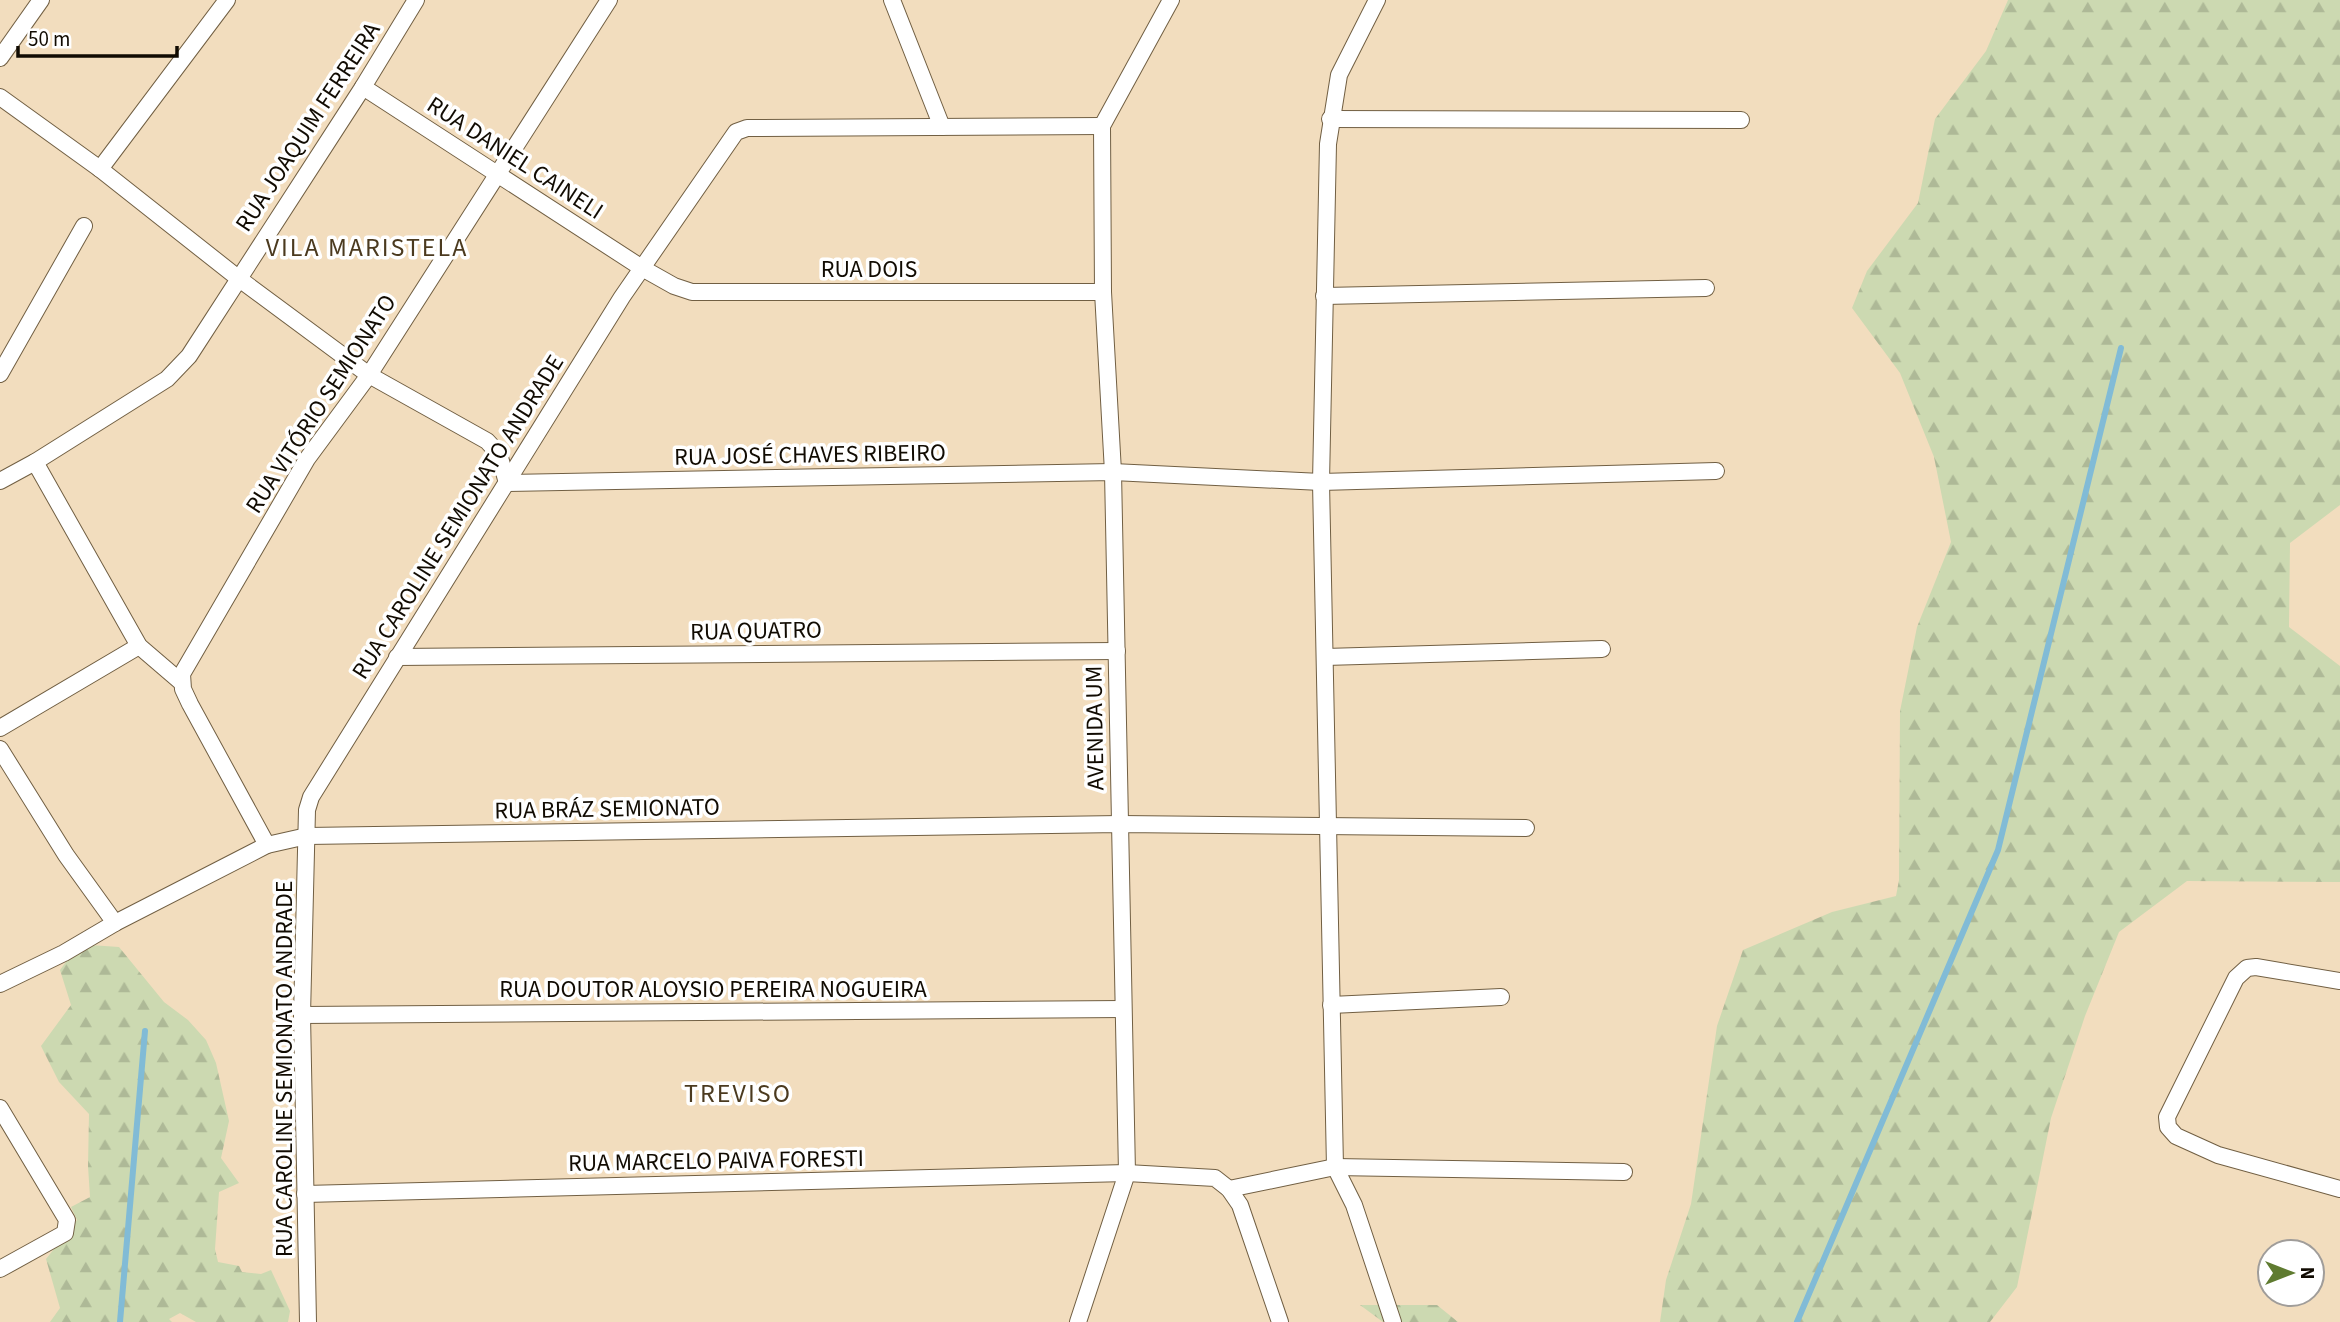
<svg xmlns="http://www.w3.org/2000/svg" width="2340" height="1322" font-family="'Source Sans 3',sans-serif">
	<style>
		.forest { fill: url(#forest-firs) }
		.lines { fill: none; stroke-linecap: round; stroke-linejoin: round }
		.stream { stroke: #81bbd6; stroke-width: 6 }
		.minor-casing { stroke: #715f43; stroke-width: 18 }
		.minor { stroke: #fff; stroke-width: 16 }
		.labels { text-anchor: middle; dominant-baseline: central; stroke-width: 7; stroke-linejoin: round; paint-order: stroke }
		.street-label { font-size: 24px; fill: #110b02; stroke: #fff }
		.neighbourhood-label { font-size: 26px; letter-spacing: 2px; fill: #4b3a1f; stroke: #fff }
	</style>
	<defs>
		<pattern id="forest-firs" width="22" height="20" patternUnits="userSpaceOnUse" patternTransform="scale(1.75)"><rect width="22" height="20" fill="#ccd9b1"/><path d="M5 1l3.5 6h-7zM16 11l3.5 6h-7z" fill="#aeb997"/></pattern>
	</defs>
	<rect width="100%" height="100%" fill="#f2ddbe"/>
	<g class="forest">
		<path d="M 2008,0 L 2340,0 L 2340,505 L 2290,543 L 2289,627 L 2340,666 L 2340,882 L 2187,881 L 2119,932 L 2085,1016 L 2051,1118 L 2017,1287 L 1990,1322 L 1660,1322 L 1666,1280 L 1691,1204 L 1717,1026 L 1743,950 L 1832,912 L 1896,896 L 1899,880 L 1900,711 L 1917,627 L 1951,542 L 1934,457 L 1900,373 L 1852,308 L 1867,271 L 1918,203 L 1935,119 L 1986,51 Z"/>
		<path d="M 90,945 L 119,947 L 164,1002 L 188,1020 L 206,1040 L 216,1063 L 229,1121 L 221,1158 L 239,1183 L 219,1192 L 215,1249 L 218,1262 L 239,1266 L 242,1272 L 261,1274 L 271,1270 L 290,1311 L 288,1322 L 196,1322 L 180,1313 L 169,1319 L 172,1322 L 50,1322 L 60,1308 L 46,1259 L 77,1220 L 71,1207 L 90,1197 L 88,1166 L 89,1114 L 59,1082 L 41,1046 L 71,1005 L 60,970 L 71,955 Z"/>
		<path d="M 1360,1305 L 1437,1305 L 1458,1322 L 1383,1322 Z"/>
	</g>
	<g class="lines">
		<g class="stream">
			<path d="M 120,1322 L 145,1031"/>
			<path d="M 1797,1322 L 1998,850 L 2121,348"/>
		</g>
		<g class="minor-casing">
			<g id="minor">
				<path d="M 892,0 L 942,127"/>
				<path d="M 1377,0 L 1339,75 L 1328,144 L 1321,482 L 1335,1167 L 1354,1205 L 1393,1322"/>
				<path d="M 0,58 L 41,0"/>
				<path d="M 363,87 L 642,268 L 674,286 L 692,292 L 1103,292"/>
				<path d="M 0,97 L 100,169 L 238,278 L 369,375 L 487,441 L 499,454 L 507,483 L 1113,472 L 1321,482 L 1716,471"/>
				<path d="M 1330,119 L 1741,120"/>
				<path d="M 100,169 L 227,0"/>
				<path d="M 1324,296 L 1706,288"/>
				<path d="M 0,374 L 84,226"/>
				<path d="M 35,462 L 139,646 L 181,682"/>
				<path d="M 0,481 L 35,462 L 167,379 L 189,356 L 363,87 L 416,0"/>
				<path d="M 397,657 L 1117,651"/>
				<path d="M 1325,657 L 1602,649"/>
				<path d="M 0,728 L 139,646"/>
				<path d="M 0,749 L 66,855 L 115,923"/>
				<path d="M 267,845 L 190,704 L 183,689 L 182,674 L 307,459 L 369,375 L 609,0"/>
				<path d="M 2340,981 L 2256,967 L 2247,968 L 2236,978 L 2167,1117 L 2168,1127 L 2176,1136 L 2218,1155 L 2340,1189"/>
				<path d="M 0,984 L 64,953 L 115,923 L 267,845 L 307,836 L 1120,824 L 1526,828"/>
				<path d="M 1331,1005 L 1501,997"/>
				<path d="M 302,1015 L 1123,1009"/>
				<path d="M 0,1108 L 67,1220 L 65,1233 L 0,1269"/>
				<path d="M 1229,1189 L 1335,1167 L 1624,1172"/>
				<path d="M 305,1194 L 1127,1173 L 1215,1178 L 1229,1189 L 1240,1205 L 1280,1322"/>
				<path d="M 308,1322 L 302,1015 L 307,810 L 311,797 L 622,297 L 736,132 L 747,128 L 1102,126"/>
				<path d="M 1078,1322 L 1127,1173 L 1113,472 L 1103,292 L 1102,126 L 1171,0"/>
			</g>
		</g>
		<use href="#minor" class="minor"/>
	</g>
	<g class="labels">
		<g class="street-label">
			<text transform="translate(308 127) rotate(-57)">RUA JOAQUIM FERREIRA</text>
			<text transform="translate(515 158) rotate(33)">RUA DANIEL CAINELI</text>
			<text x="869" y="269">RUA DOIS</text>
			<text transform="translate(321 404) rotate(-57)">RUA VITÓRIO SEMIONATO</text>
			<text transform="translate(810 455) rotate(-1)">RUA JOSÉ CHAVES RIBEIRO</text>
			<text transform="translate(458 517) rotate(-58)">RUA CAROLINE SEMIONATO ANDRADE</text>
			<text transform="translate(756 631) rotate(-1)">RUA QUATRO</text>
			<text transform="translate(1095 728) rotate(-91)">AVENIDA UM</text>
			<text transform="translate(607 809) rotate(-1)">RUA BRÁZ SEMIONATO</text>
			<text x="713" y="989">RUA DOUTOR ALOYSIO PEREIRA NOGUEIRA</text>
			<text transform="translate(284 1069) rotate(-90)">RUA CAROLINE SEMIONATO ANDRADE</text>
			<text transform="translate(716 1161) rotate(-1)">RUA MARCELO PAIVA FORESTI</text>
		</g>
		<g class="neighbourhood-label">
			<text x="367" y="247">VILA MARISTELA</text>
			<text x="738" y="1093">TREVISO</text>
		</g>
	</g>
	<g transform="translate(2291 1273) rotate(90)"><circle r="33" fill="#ffffff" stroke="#a09d9a" stroke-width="2"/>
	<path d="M0-5L12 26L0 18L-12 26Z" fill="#5f7b30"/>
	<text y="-10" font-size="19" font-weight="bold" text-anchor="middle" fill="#110b02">N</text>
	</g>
	<path d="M18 46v10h159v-10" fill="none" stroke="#110b02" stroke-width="3.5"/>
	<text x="28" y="46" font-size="21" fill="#110b02" stroke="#ffffff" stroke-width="5" paint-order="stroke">50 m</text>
</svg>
